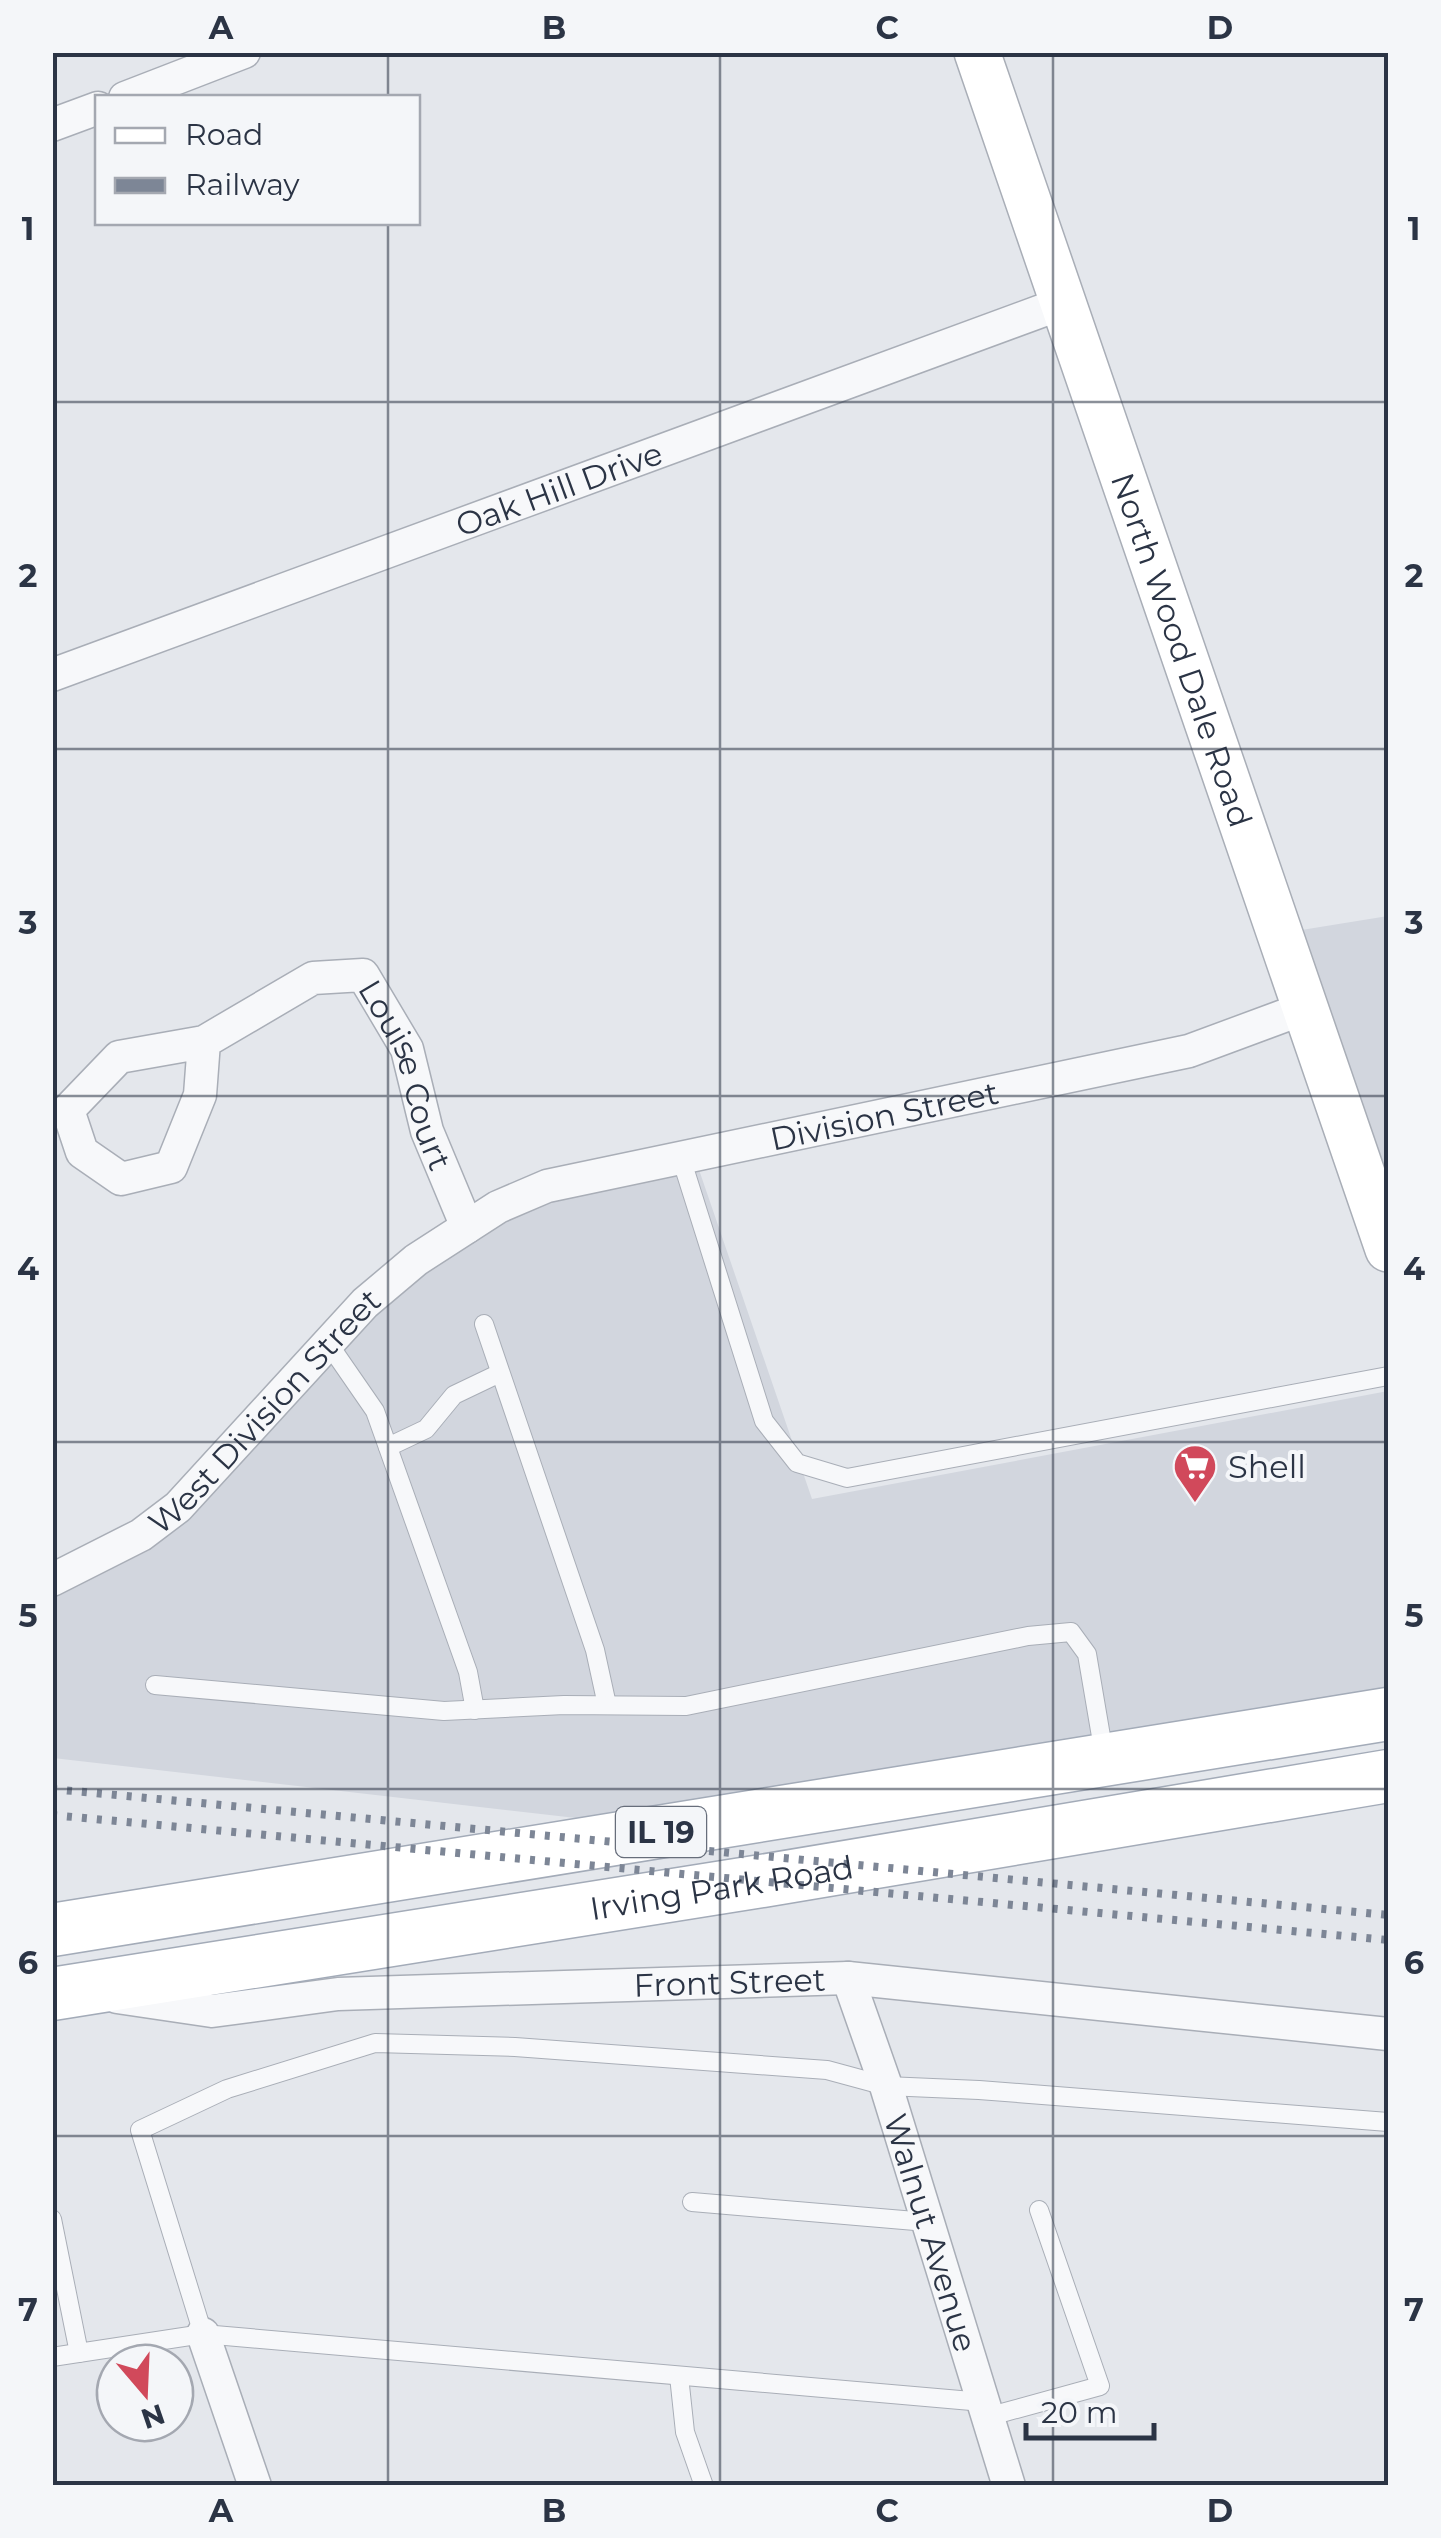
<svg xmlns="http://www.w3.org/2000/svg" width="1441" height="2538" font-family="Montserrat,sans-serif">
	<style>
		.built { fill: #d2d6de }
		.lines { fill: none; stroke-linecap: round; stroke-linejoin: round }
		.service-casing { stroke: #a9aeb7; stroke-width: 20 }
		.minor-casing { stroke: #a9aeb7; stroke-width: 35 }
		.secondary-casing { stroke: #a9aeb7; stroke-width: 48 }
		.primary-casing { stroke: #a3abb8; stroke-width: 55 }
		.service { stroke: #f7f8fa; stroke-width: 18 }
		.minor { stroke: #f7f8fa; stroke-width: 32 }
		.secondary { stroke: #fff; stroke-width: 45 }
		.primary { stroke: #fff; stroke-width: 52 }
		.rail { stroke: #7d8696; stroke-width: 8; stroke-dasharray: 5 10; stroke-linecap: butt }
		.grid { fill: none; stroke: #2b3445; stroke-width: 2.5; stroke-opacity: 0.55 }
		.labels { text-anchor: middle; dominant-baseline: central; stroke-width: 8; stroke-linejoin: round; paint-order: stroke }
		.shield { fill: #f4f6f9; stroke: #676e7b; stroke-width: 2.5 }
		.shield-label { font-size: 30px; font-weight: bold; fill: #2b3445 }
		.street-label { font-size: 32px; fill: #2b3445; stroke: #f4f6f9 }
		.poi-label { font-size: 32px; fill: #2b3445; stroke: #f4f6f9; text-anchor: start }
		.neatline { fill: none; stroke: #2b3445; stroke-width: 4 }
		.grid-label { font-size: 32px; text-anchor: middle; font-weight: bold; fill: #2b3445 }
	</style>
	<rect width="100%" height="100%" fill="#e4e7ec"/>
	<g class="built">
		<path d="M 1388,916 L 1388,1236 L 1283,933 Z"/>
		<path d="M 696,1161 L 812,1499 L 1388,1391 L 1388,1698 L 611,1822 L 53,1758 L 52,1593 L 167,1533 L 371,1303 L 500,1211 Z"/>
	</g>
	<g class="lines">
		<g class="service-casing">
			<g id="service">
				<path d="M 681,1158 L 764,1421 L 797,1463 L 847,1478 L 1388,1376"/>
				<path d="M 484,1324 L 595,1650 L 607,1705"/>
				<path d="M 328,1343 L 375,1411 L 468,1672 L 475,1710"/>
				<path d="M 388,1447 L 426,1429 L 454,1395 L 500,1373"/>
				<path d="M 155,1685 L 444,1711 L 564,1705 L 686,1706 L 1028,1636 L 1071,1632 L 1087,1654 L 1104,1754"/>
				<path d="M 692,2202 L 927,2222"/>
				<path d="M 52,2219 L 79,2353"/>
				<path d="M 203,2334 L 140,2130 L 227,2089 L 375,2043 L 515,2047 L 827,2070 L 886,2086 L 979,2090 L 1388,2122"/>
				<path d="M 52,2357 L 203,2334 L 983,2402"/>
				<path d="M 679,2376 L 685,2432 L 704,2486"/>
				<path d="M 987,2417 L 1100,2386 L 1039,2210"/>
			</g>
		</g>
		<g class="minor-casing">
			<g id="minor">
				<path d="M 125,98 L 244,52"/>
				<path d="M 52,125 L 98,108"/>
				<path id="s1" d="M 52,675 L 1063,303"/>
				<path id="s2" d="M 204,1042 L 200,1095 L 171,1167 L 121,1179 L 82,1152 L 68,1110 L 119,1057 L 204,1042 L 313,978 L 363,975 L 407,1049 L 427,1131 L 467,1227"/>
				<path id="s3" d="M 52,1580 L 141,1535 L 178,1507 L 365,1303 L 416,1260 L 498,1207 L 547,1186 L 1189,1051 L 1305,1008"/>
				<path id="s4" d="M 848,1978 L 886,2086 L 1009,2486"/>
				<path id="s5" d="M 117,1997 L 212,2011 L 338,1994 L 848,1978 L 1388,2034"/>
				<path d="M 203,2334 L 255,2486"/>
			</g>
		</g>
		<g class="secondary-casing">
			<g id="secondary">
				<path id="s6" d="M 977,52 L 1388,1249"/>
			</g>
		</g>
		<g class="primary-casing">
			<g id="primary">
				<path d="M 52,1930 L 1388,1714"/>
				<path id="s7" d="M 52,1994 L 762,1881 L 1388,1776"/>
			</g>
		</g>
		<use href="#service" class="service"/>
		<use href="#minor" class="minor"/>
		<use href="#secondary" class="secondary"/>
		<use href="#primary" class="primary"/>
		<g class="rail">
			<path d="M 52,1789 L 1388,1915"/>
			<path d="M 52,1815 L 1388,1940"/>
		</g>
	</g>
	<path class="grid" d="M 388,52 L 388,98M 720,52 L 720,2486M 1053,52 L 1053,2486M 388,222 L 388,2486M 52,402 L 1388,402M 52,749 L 1388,749M 52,1096 L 1388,1096M 52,1442 L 1388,1442M 52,1789 L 1388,1789M 52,2136 L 1388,2136"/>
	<defs>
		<g id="supermarket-pin" transform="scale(2.25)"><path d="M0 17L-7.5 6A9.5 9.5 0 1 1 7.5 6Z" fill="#d1495b" stroke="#f4f6f9"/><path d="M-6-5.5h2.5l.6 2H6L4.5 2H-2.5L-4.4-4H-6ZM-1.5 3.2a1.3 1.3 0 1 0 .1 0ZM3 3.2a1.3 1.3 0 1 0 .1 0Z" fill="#fff"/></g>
	</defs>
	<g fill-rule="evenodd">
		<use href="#supermarket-pin" x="1195" y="1466"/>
	</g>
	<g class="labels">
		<rect class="shield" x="616" y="1807" width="90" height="50" rx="8"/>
		<g class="shield-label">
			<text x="661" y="1832">IL 19</text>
		</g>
		<g class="street-label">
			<text stroke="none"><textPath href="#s1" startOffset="540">Oak Hill Drive</textPath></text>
			<text stroke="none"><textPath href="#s6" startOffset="632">North Wood Dale Road</textPath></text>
			<text stroke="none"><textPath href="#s2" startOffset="720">Louise Court</textPath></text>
			<text stroke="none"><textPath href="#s3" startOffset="985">Division Street</textPath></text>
			<text stroke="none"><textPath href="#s3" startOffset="275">West Division Street</textPath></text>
			<text stroke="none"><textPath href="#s7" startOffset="678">Irving Park Road</textPath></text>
			<text stroke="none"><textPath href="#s5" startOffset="615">Front Street</textPath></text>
			<text stroke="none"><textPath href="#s4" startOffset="268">Walnut Avenue</textPath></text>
		</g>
		<g class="poi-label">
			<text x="1228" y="1466">Shell</text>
		</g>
	</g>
	<rect width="1441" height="2538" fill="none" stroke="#f4f6f9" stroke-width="110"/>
	<rect x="95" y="95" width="325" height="130" fill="#f4f6f9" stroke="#a4a8b1" stroke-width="2.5"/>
	<rect x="115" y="128" width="50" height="15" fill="#ffffff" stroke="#a4a8b1" stroke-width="2.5"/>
	<text x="185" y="145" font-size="30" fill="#2b3445">Road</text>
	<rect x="115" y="178" width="50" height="15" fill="#7d8696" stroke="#a4a8b1" stroke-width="2.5"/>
	<text x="185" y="195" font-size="30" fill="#2b3445">Railway</text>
	<g transform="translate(145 2393) rotate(161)"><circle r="48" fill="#f4f6f9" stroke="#a4a8b1" stroke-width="2.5"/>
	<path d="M0-8L18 38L0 25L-18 38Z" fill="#d1495b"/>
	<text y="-15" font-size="28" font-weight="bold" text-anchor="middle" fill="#2b3445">N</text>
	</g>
	<path d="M1026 2423v15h128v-15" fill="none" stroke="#2b3445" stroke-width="5"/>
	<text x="1041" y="2423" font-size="30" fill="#2b3445" stroke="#f4f6f9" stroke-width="8" paint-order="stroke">20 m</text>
	<rect x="55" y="55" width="1331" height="2428" class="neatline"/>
	<g class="grid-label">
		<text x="221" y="39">A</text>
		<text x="554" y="39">B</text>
		<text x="887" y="39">C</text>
		<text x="1220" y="39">D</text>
		<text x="28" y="240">1</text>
		<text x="1414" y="240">1</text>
		<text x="28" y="587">2</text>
		<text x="1414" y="587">2</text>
		<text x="28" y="934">3</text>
		<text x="1414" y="934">3</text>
		<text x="28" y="1280">4</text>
		<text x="1414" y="1280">4</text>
		<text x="28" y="1627">5</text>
		<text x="1414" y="1627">5</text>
		<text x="28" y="1974">6</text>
		<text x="1414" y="1974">6</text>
		<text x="28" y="2321">7</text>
		<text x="1414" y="2321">7</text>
		<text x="221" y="2522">A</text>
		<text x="554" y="2522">B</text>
		<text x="887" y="2522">C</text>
		<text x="1220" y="2522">D</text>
	</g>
</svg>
